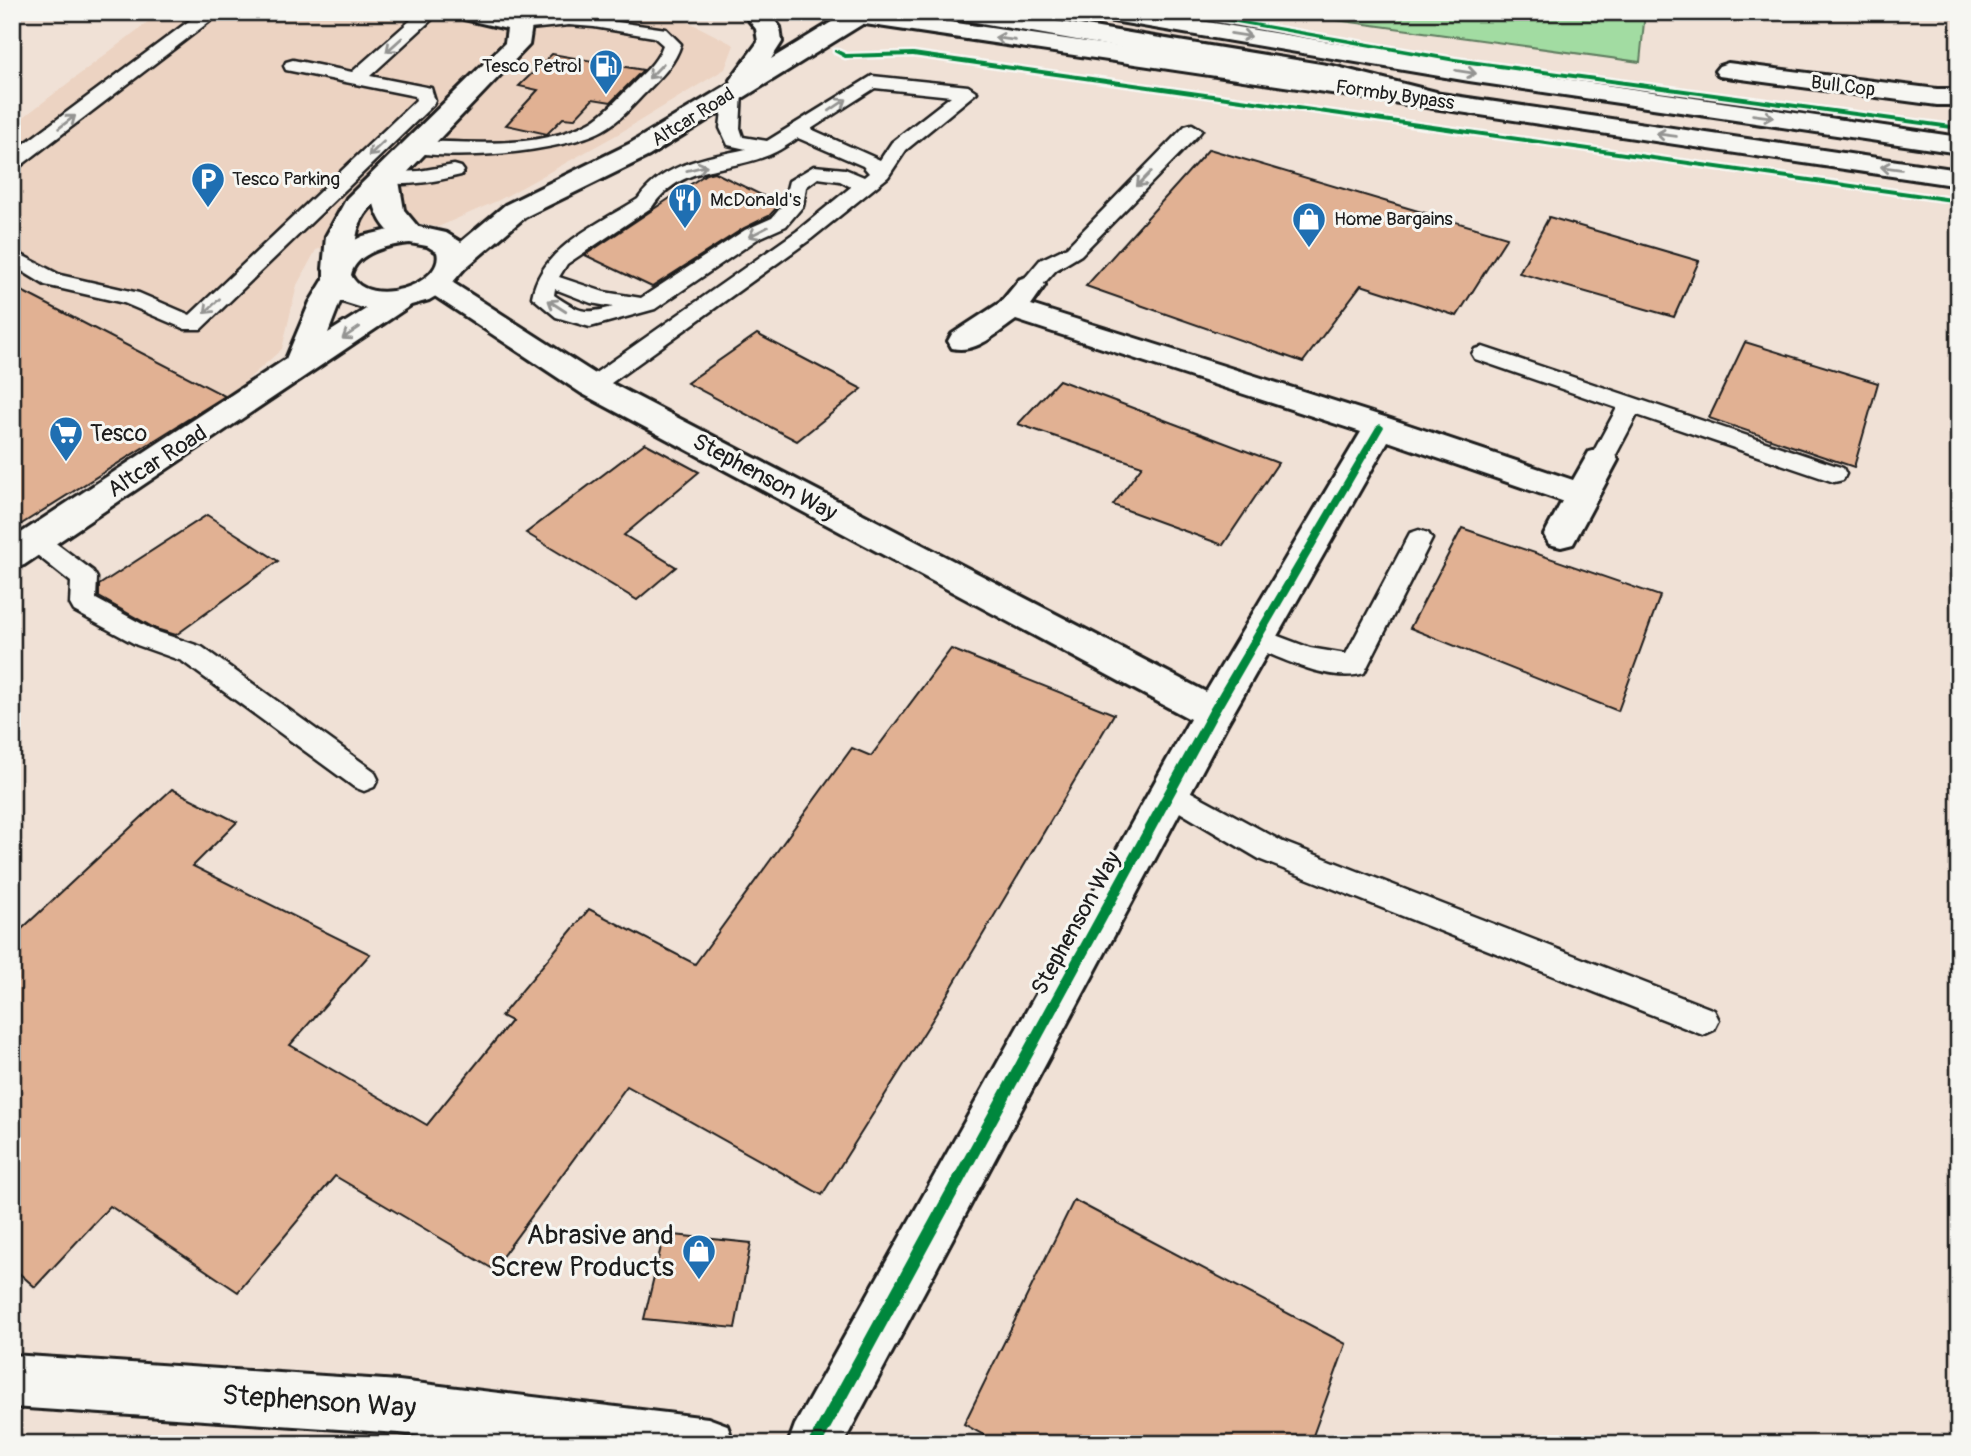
<svg xmlns="http://www.w3.org/2000/svg" width="1971" height="1456" font-family="Pangolin,sans-serif">
	<style>
		.built { fill: #ecd3c2 }
		.green { fill: #a2dca2; stroke: #5f7c5f; stroke-width: 2 }
		.building { fill: #e1b193; stroke: #1c1c1c; stroke-width: 2 }
		.lines { fill: none; stroke-linecap: round; stroke-linejoin: round }
		.lane-casing { stroke: #1c1c1c; stroke-width: 5 }
		.street-casing { stroke: #1c1c1c; stroke-width: 6 }
		.secondary-casing { stroke: #1c1c1c; stroke-width: 6 }
		.highway-casing { stroke: #1c1c1c; stroke-width: 6 }
		.lane { fill: #f6f6f2; fill-rule: evenodd }
		.street { fill: #f6f6f2; fill-rule: evenodd }
		.secondary { fill: #f6f6f2; fill-rule: evenodd }
		.highway { fill: #f6f6f2; fill-rule: evenodd }
		.cycleway-casing { stroke: #f6f6f2; stroke-width: 5 }
		.cycleway { fill: #00873e; fill-rule: evenodd }
		.oneway { stroke: #949492 }
		.labels { text-anchor: middle; dominant-baseline: central; stroke-width: 6; stroke-linejoin: round; paint-order: stroke }
		.far-poi-label { font-size: 19px; fill: #1c1c1c; stroke: #f6f6f2; text-anchor: start }
		.far-street-label { font-size: 19px; fill: #1c1c1c; stroke: #f6f6f2 }
		.poi-label { font-size: 23px; fill: #1c1c1c; stroke: #f6f6f2; text-anchor: start }
		.street-label { font-size: 23px; fill: #1c1c1c; stroke: #f6f6f2 }
		.near-poi-label { font-size: 28px; fill: #1c1c1c; stroke: #f6f6f2; text-anchor: end }
		.near-street-label { font-size: 28px; fill: #1c1c1c; stroke: #f6f6f2 }
	</style>
	<rect width="100%" height="100%" fill="#f0e1d6"/>
	<filter id="ink" filterUnits="userSpaceOnUse"><feTurbulence type="fractalNoise" baseFrequency=".0143" numOctaves="2"/><feDisplacementMap in="SourceGraphic" scale="14" xChannelSelector="R" yChannelSelector="G"/><feConvolveMatrix kernelMatrix="1 2 1 2 8 2 1 2 1" color-interpolation-filters="sRGB"/></filter>
	<g filter="url(#ink)">
		<path class="built" d="M 161,12 L 636,12 L 685,20 L 734,45 L 725,69 L 618,134 L 499,200 L 438,227 L 403,220 L 316,250 L 297,285 L 282,349 L 228,397 L 12,530 L 12,126 Z"/>
		<path class="green" d="M 1278,12 L 1645,12 L 1640,62 Z"/>
		<g class="building">
			<path d="M 552,54 L 643,70 L 611,102 L 593,99 L 574,119 L 563,118 L 547,134 L 506,125 L 538,90 L 519,86 Z"/>
			<path d="M 1209,149 L 1418,211 L 1507,237 L 1457,316 L 1361,285 L 1303,362 L 1086,286 Z"/>
			<path d="M 714,172 L 780,204 L 769,216 L 744,228 L 652,287 L 585,255 L 706,174 Z"/>
			<path d="M 1549,217 L 1699,261 L 1674,317 L 1519,273 Z"/>
			<path d="M 12,286 L 225,396 L 12,530 Z"/>
			<path d="M 757,334 L 862,389 L 797,441 L 687,383 Z"/>
			<path d="M 1745,342 L 1878,383 L 1854,467 L 1709,418 Z"/>
			<path d="M 1059,380 L 1278,463 L 1223,545 L 1113,505 L 1142,466 L 1018,424 Z"/>
			<path d="M 645,443 L 699,472 L 624,535 L 676,567 L 637,600 L 526,533 Z"/>
			<path d="M 207,515 L 278,561 L 176,635 L 156,629 L 99,597 L 99,585 Z"/>
			<path d="M 1462,528 L 1660,596 L 1618,711 L 1410,628 Z"/>
			<path d="M 951,649 L 1114,714 L 934,1017 L 822,1195 L 627,1086 L 493,1269 L 335,1176 L 238,1292 L 110,1206 L 35,1287 L 12,1267 L 12,938 L 172,789 L 237,822 L 193,866 L 370,954 L 290,1045 L 427,1125 L 511,1021 L 501,1016 L 589,909 L 695,964 L 852,748 L 871,756 Z"/>
			<path d="M 1074,1200 L 1346,1344 L 1310,1444 L 1000,1444 L 964,1424 Z"/>
			<path d="M 664,1234 L 751,1243 L 735,1328 L 644,1319 Z"/>
		</g>
		<g class="lines">
			<g class="lane-casing">
				<g id="lane">
					<path d="M 201,12 L 222,12 L 19,167 L 12,169 L 12,153 Z"/>
					<path d="M 420,12 L 440,12 L 370,76 L 431,88 L 435,101 L 433,105 L 201,329 L 185,329 L 124,303 L 45,285 L 12,265 L 12,250 L 60,275 L 139,293 L 190,315 L 416,100 L 415,96 L 286,70 L 284,66 L 286,62 L 293,60 L 352,72 Z"/>
					<path d="M 569,15 L 666,29 L 681,44 C 675,64 661,77 647,91 C 633,105 620,121 603,130 C 563,152 452,162 408,151 L 405,147 L 415,141 C 471,142 539,150 590,122 C 605,114 617,99 630,87 C 642,74 657,63 663,45 L 654,37 L 594,27 L 569,25 L 520,30 L 511,25 L 520,20 Z"/>
					<path d="M 872,76 L 968,86 L 977,92 L 906,150 L 888,177 L 811,239 L 600,391 L 592,393 L 584,391 L 580,386 L 584,381 L 797,231 L 851,187 L 840,181 L 818,178 L 806,187 L 803,206 L 786,226 L 759,238 L 655,309 L 590,327 L 556,317 L 532,297 C 541,247 599,224 638,199 C 663,163 706,158 746,149 L 728,145 L 720,128 L 724,92 L 726,88 L 740,88 L 742,92 L 740,128 L 743,137 L 767,141 ZM 875,88 L 951,96 L 892,142 L 880,160 L 811,129 ZM 798,138 L 863,166 L 869,173 L 864,177 L 845,169 L 814,166 L 789,181 L 783,205 L 772,218 L 745,230 L 641,298 L 604,292 L 559,277 L 567,264 L 652,207 C 683,163 726,173 769,155 C 779,151 789,144 798,138 ZM 555,289 L 591,303 L 613,307 C 584,315 579,312 554,295 Z"/>
					<path d="M 1192,124 L 1202,130 L 1199,134 L 1081,255 L 1056,270 L 1038,290 L 1022,290 L 1019,285 L 1040,260 L 1067,247 L 1185,126 Z"/>
					<path d="M 454,165 L 461,167 L 464,171 L 461,175 C 436,181 405,188 380,181 L 377,177 L 380,173 L 419,171 Z"/>
					<path d="M 1483,347 L 1843,468 L 1846,474 L 1843,480 L 1834,482 L 1637,415 L 1610,466 L 1601,468 L 1592,466 L 1589,460 L 1617,408 L 1475,359 L 1472,354 L 1475,349 Z"/>
					<path d="M 1419,530 L 1428,533 L 1432,539 L 1364,673 C 1331,684 1278,657 1248,645 L 1244,638 L 1248,631 L 1257,628 L 1310,648 L 1346,654 L 1410,533 Z"/>
					<path d="M 36,532 L 45,535 L 93,571 L 97,578 L 96,599 L 155,631 L 202,647 L 374,771 L 378,779 L 374,787 L 364,791 L 354,787 L 182,661 L 137,645 L 74,611 L 70,604 L 71,582 L 27,547 L 23,541 L 27,535 Z"/>
					<path d="M 1171,781 L 1283,842 L 1714,1010 L 1719,1020 L 1714,1030 L 1703,1035 L 1261,860 L 1161,801 L 1157,793 L 1161,785 Z"/>
				</g>
			</g>
			<g class="street-casing">
				<g id="street">
					<path d="M 462,12 L 497,12 L 529,20 L 532,25 L 529,45 L 399,181 L 404,210 L 424,234 L 420,240 C 396,246 380,226 374,204 C 347,228 361,256 348,275 L 338,278 L 328,275 L 323,269 L 326,236 L 347,198 L 505,43 L 507,29 L 464,19 Z"/>
					<path d="M 1728,63 L 1937,89 L 1959,89 L 1959,105 L 1937,105 L 1719,76 L 1715,71 L 1719,66 Z"/>
					<path d="M 437,276 L 447,279 L 603,379 L 1206,692 L 1361,432 L 1016,320 C 997,333 976,354 952,348 L 948,341 L 952,334 L 1001,302 L 1020,279 L 1030,276 L 1040,279 L 1045,285 L 1031,305 L 1391,419 L 1573,480 L 1589,452 L 1601,449 L 1613,452 L 1618,460 L 1573,544 L 1561,547 L 1549,544 L 1544,535 L 1562,501 L 1388,441 L 1227,724 L 843,1444 L 788,1444 L 795,1425 L 1190,719 L 581,393 L 427,291 L 422,285 L 427,279 Z"/>
					<path d="M 12,1355 L 399,1381 L 708,1418 L 727,1425 L 734,1444 L 488,1444 L 399,1433 L 12,1407 Z"/>
				</g>
			</g>
			<g class="secondary-casing">
				<g id="secondary">
					<path d="M 742,12 L 768,12 L 780,27 L 782,42 L 771,59 L 848,12 L 877,12 L 874,17 L 649,156 L 525,217 L 464,269 L 446,290 L 429,300 L 411,305 L 24,565 L 12,569 L 12,539 L 286,359 L 310,302 L 324,279 L 324,265 L 337,249 L 363,236 L 410,225 L 446,233 L 461,242 L 505,205 L 629,144 L 732,82 L 730,80 L 758,42 L 756,29 ZM 410,243 L 427,246 L 437,252 C 446,284 367,310 351,275 C 356,252 389,245 410,243 ZM 340,301 L 366,309 L 328,333 L 340,302 Z"/>
					<path d="M 947,12 L 1001,12 L 1333,66 L 1436,92 L 1440,97 L 1436,102 L 1427,105 L 1333,82 L 1138,51 L 959,19 L 950,17 Z"/>
				</g>
			</g>
			<g class="highway-casing">
				<g id="highway">
					<path d="M 819,12 L 882,12 L 1959,170 L 1959,186 L 831,19 L 822,17 Z"/>
					<path d="M 1089,12 L 1147,12 L 1469,65 L 1959,137 L 1959,153 L 1469,81 L 1101,19 L 1092,17 Z"/>
				</g>
			</g>
			<use href="#lane" class="lane"/>
			<use href="#street" class="street"/>
			<use href="#secondary" class="secondary"/>
			<use href="#highway" class="highway"/>
			<g class="cycleway-casing">
				<g id="cycleway">
					<path d="M 1175,12 L 1191,12 L 1455,58 L 1959,126 L 1959,130 L 1455,62 Z"/>
					<path d="M 834,50 L 838,50 L 846,54 L 913,52 L 1959,199 L 1959,203 L 913,56 L 845,58 L 834,52 Z"/>
					<path d="M 1380,424 L 1384,427 L 1217,716 L 822,1444 L 807,1444 L 1209,710 L 1376,427 Z"/>
				</g>
			</g>
			<use href="#cycleway" class="cycleway"/>
		</g>
		<defs><path id="oneway-shaft" d="M-6 0H5M1.5-3L5.5 0L1.5 3" fill="none" stroke-width="1.6" stroke-linecap="round" stroke-linejoin="round" transform="scale(1.75)"/></defs>
		<g class="oneway">
			<use href="#oneway-shaft" transform="translate(1241 35) rotate(9)"/>
			<use href="#oneway-shaft" transform="translate(1005 39) rotate(-172)"/>
			<use href="#oneway-shaft" transform="translate(394 45) rotate(138)"/>
			<use href="#oneway-shaft" transform="translate(656 71) rotate(134)"/>
			<use href="#oneway-shaft" transform="translate(1466 72) rotate(9)"/>
			<use href="#oneway-shaft" transform="translate(838 105) rotate(-34)"/>
			<use href="#oneway-shaft" transform="translate(1763 116) rotate(8)"/>
			<use href="#oneway-shaft" transform="translate(67 122) rotate(-37)"/>
			<use href="#oneway-shaft" transform="translate(1666 135) rotate(-172)"/>
			<use href="#oneway-shaft" transform="translate(376 149) rotate(136)"/>
			<use href="#oneway-shaft" transform="translate(697 168) rotate(-14)"/>
			<use href="#oneway-shaft" transform="translate(1891 168) rotate(-172)"/>
			<use href="#oneway-shaft" transform="translate(1144 179) rotate(134)"/>
			<use href="#oneway-shaft" transform="translate(758 232) rotate(153)"/>
			<use href="#oneway-shaft" transform="translate(212 306) rotate(136)"/>
			<use href="#oneway-shaft" transform="translate(557 306) rotate(-147)"/>
			<use href="#oneway-shaft" transform="translate(351 333) rotate(146)"/>
		</g>
	</g>
	<defs>
		<g id="fuel-pin" transform="scale(1.75)"><path d="M0 17L-7.5 6A9.5 9.5 0 1 1 7.5 6Z" fill="#1f6fb2" stroke="#f6f6f2"/><path d="M-5.5-6h7V0h2V4h1.3V-2.5L3-4.5l.8-.8L6-3V5H2.5V1h-1V6h-7ZM-4.2-4.7v3.2H.2V-4.7Z" fill="#fff"/></g>
		<g id="parking-pin" transform="scale(1.75)"><path d="M0 17L-7.5 6A9.5 9.5 0 1 1 7.5 6Z" fill="#1f6fb2" stroke="#f6f6f2"/><path d="M-3.5-5.5H1a3.5 3.5 0 0 1 0 7H-1V5.5H-3.5ZM-1-3.4V-.6H.8a1.4 1.4 0 0 0 0-2.8Z" fill="#fff"/></g>
		<g id="restaurant-pin" transform="scale(1.75)"><path d="M0 17L-7.5 6A9.5 9.5 0 1 1 7.5 6Z" fill="#1f6fb2" stroke="#f6f6f2"/><path d="M-5-6h1v4h1v-4h1v4h1v-4h1v5L-1.5 .5V6h-2V.5L-5-1ZM5-6V6H3V1.5H1.5Q1.5-4 5-6Z" fill="#fff"/></g>
		<g id="shop-pin" transform="scale(1.75)"><path d="M0 17L-7.5 6A9.5 9.5 0 1 1 7.5 6Z" fill="#1f6fb2" stroke="#f6f6f2"/><path d="M-5-2.5h2.3a2.7 3.5 0 0 1 5.4 0H5L5.5 6h-11ZM-1.5-2.5h3a1.5 2.3 0 0 0-3 0Z" fill="#fff"/></g>
		<g id="supermarket-pin" transform="scale(1.75)"><path d="M0 17L-7.5 6A9.5 9.5 0 1 1 7.5 6Z" fill="#1f6fb2" stroke="#f6f6f2"/><path d="M-6-5.5h2.5l.6 2H6L4.5 2H-2.5L-4.4-4H-6ZM-1.5 3.2a1.3 1.3 0 1 0 .1 0ZM3 3.2a1.3 1.3 0 1 0 .1 0Z" fill="#fff"/></g>
	</defs>
	<g fill-rule="evenodd">
		<use href="#fuel-pin" x="606" y="66"/>
		<use href="#parking-pin" x="208" y="179"/>
		<use href="#restaurant-pin" x="685" y="200"/>
		<use href="#shop-pin" x="1309" y="219"/>
		<use href="#supermarket-pin" x="66" y="433"/>
		<use href="#shop-pin" x="699" y="1251"/>
	</g>
	<g class="labels">
		<g class="far-poi-label">
			<text x="582" y="66" text-anchor="end">Tesco Petrol</text>
			<text x="232" y="179">Tesco Parking</text>
			<text x="710" y="200">McDonald's</text>
			<text x="1334" y="219">Home Bargains</text>
		</g>
		<g class="far-street-label">
			<text transform="translate(1843 86) rotate(7)">Bull Cop</text>
			<text transform="translate(1395 95) rotate(8)">Formby Bypass</text>
			<text transform="translate(693 117) rotate(-32)">Altcar Road</text>
		</g>
		<g class="poi-label">
			<text x="90" y="433">Tesco</text>
		</g>
		<g class="street-label">
			<text transform="translate(157 461) rotate(-33)">Altcar Road</text>
			<text transform="translate(765 477) rotate(28)">Stephenson Way</text>
			<text transform="translate(1076 923) rotate(-61)">Stephenson Way</text>
		</g>
		<g class="near-poi-label">
			<text x="674" y="1235">Abrasive and<tspan x="674" dy="32">Screw Products</tspan></text>
		</g>
		<g class="near-street-label">
			<text transform="translate(319 1402) rotate(4)">Stephenson Way</text>
		</g>
	</g>
	<rect width="1971" height="1456" fill="none" stroke="#f6f6f2" stroke-width="42"/>
	<rect x="21" y="21" width="1929" height="1414" fill="none" stroke="#1c1c1c" stroke-width="2.5" filter="url(#ink)"/>
</svg>
